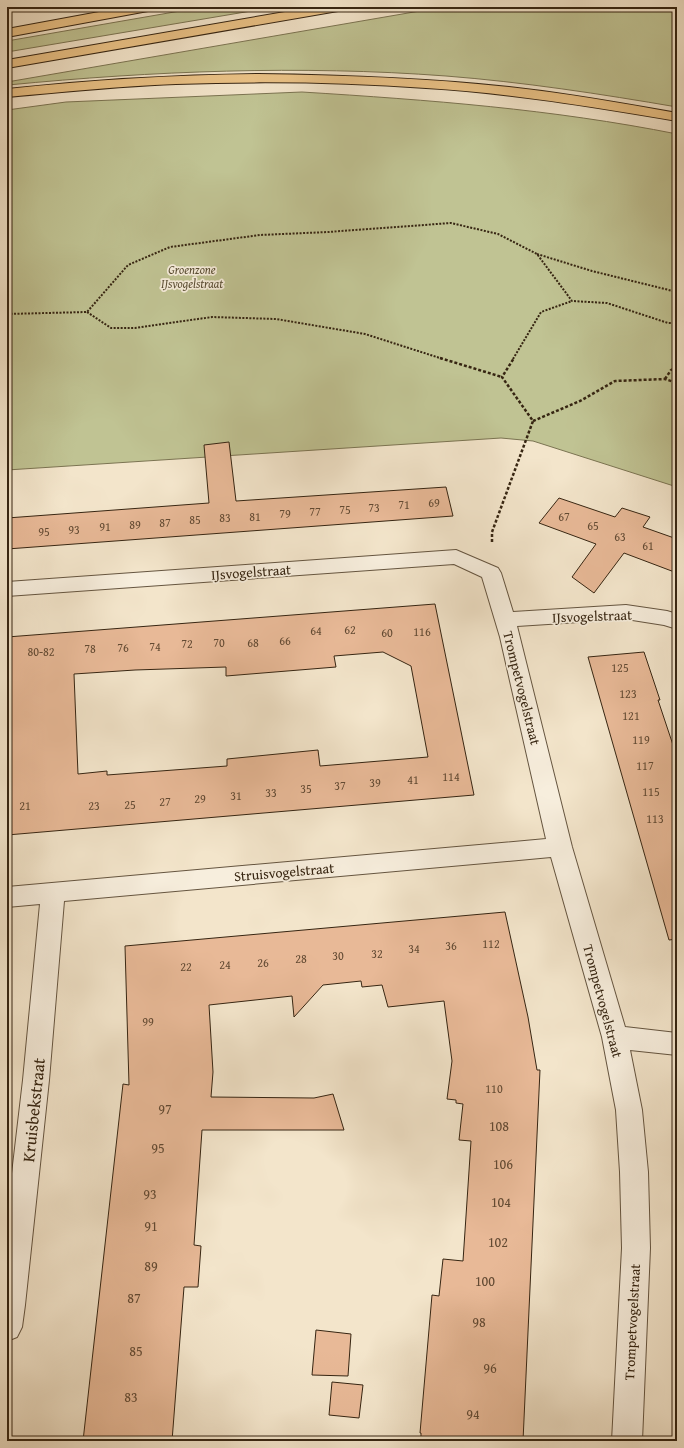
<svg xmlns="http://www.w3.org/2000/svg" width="684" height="1448" font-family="'Gentium Book Plus',serif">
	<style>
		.green { fill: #c0c393; stroke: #7b7452 }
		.building { fill: #e8b997; stroke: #362512; fill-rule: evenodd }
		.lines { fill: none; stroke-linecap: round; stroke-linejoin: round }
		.street-casing { stroke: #655540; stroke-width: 2 }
		.highway-casing { stroke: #362512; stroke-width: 2 }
		.path-far1 { stroke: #362512; stroke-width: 2; stroke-dasharray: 2 1.5; stroke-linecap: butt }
		.path { stroke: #362512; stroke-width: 2.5; stroke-dasharray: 3 2; stroke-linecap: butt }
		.street { fill: #f7eedd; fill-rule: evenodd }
		.highway { fill: #eac286; fill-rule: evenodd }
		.labels { text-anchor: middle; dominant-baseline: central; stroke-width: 3.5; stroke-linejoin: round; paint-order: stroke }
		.far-park-label { font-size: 12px; font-style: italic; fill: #584c32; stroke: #f7eedd }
		.number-label { font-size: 12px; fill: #624a33 }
		.street-label { font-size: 14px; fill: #362512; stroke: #f7eedd }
		.near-number-label { font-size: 14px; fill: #624a33 }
		.near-street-label { font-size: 17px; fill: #362512; stroke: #f7eedd }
	</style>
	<rect width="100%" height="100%" fill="#f3e5cb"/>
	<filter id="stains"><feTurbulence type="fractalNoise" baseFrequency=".005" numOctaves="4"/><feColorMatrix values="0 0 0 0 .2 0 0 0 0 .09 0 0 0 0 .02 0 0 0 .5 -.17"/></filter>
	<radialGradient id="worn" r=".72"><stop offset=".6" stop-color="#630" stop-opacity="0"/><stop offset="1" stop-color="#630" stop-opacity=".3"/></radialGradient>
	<g class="green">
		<path d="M 203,7 L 275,7 L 7,52 L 7,41 Z"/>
		<path d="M 443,7 L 677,7 L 677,107 C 601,94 523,82 446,76 C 300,65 153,71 8,85 L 7,82 Z"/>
		<path d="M 302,92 C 430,100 551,109 677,134 L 677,487 L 533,441 L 501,438 L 7,470 L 7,110 L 66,102 Z"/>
	</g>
	<g class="building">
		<path d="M 229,442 L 236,501 L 446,487 L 453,516 L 7,549 L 7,518 L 209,503 L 204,445 Z"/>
		<path d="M 559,498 L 615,517 L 622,508 L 650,517 L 643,527 L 677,539 L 677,573 L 624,553 L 594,593 L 572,577 L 596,544 L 539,523 Z"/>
		<path d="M 435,604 L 474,795 L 7,835 L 9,686 L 7,686 L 7,637 ZM 383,652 L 411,666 L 428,757 L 320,766 L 318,750 L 227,759 L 227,766 L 107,775 L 107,771 L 78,774 L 74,674 L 135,670 L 226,667 L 226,676 L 336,667 L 334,656 Z"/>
		<path d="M 644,652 L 660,700 L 658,700 L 677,757 L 677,939 L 669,940 L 588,657 Z"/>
		<path d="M 505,912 L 528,1017 L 537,1070 L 540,1070 L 523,1441 L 421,1441 L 421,1433 L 420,1433 L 432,1295 L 439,1296 L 443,1259 L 463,1261 L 471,1141 L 459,1140 L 463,1104 L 456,1103 L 456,1100 L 447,1099 L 452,1061 L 444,1001 L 388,1007 L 382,985 L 362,987 L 361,981 L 323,985 L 294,1017 L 292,996 L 209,1005 L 213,1072 L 211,1097 L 314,1098 L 333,1094 L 344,1130 L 202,1130 L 194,1245 L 201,1246 L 198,1287 L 184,1287 L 172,1441 L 83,1441 L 123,1084 L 129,1085 L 125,946 Z"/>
		<path d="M 316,1330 L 351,1334 L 348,1376 L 312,1375 Z"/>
		<path d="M 332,1382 L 363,1385 L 359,1418 L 329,1415 Z"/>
	</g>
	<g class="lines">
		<g class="street-casing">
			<path id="street" d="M 456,550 L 498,568 L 501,573 L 513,612 L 626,605 L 667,611 L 677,614 L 677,629 L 664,625 L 626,619 L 517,626 L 572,847 L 625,1027 L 677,1033 L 677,1055 L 630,1050 L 642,1110 L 648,1172 L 650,1248 L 642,1441 L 612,1441 L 622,1248 L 620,1172 L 616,1110 L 602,1037 L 551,857 L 64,901 L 49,1080 L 25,1305 L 22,1327 L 17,1337 L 7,1341 L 7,1216 L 23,1080 L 40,904 L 7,907 L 7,887 L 546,839 L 500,637 L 482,577 L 454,564 L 7,596 L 7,582 Z"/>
		</g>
		<g class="highway-casing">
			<g id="highway">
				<path d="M 126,7 L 155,7 L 153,10 L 148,11 L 7,37 L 7,29 Z"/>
				<path d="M 314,7 L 345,7 L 343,10 L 338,11 L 7,68 L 7,60 Z"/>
				<path d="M 258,74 C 342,75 426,78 509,87 C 566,93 621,103 677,113 L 677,121 C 594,107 510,93 426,88 C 342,82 259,81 176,84 C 119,86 63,92 7,97 L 7,89 C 91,80 174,75 258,74 Z"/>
			</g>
		</g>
		<g class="path-far1">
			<path d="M 537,254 L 592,271 L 677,292"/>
			<path d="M 87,312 L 111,328 L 135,328 L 212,317 L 276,319 L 365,334 L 443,359"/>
			<path d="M 7,314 L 87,312 L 128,265 L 170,247 L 260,235 L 328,232 L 451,223 L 498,234 L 537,254 L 572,301 L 607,303 L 668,323 L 677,323"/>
			<path d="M 513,359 L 541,312 L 572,301"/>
		</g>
		<g class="path">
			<path d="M 440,358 L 502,377"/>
			<path d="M 665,379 L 671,370 L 677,367"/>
			<path d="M 533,421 L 580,401 L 615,381 L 665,379 L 677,383"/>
			<path d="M 492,542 L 492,532 L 533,421 L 502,377 L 514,358"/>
		</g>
		<use href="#street" class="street"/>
		<use href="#highway" class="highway"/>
	</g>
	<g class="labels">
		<g class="far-park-label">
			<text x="192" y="269">Groenzone<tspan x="192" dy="14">IJsvogelstraat</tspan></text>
		</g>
		<g class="number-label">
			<text x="434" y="502">69</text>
			<text x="404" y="504">71</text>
			<text x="374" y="507">73</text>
			<text x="345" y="509">75</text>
			<text x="315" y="511">77</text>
			<text x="285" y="513">79</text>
			<text x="255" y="516">81</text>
			<text x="564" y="516">67</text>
			<text x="225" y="517">83</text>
			<text x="195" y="519">85</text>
			<text x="165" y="522">87</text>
			<text x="135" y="524">89</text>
			<text x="593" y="525">65</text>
			<text x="105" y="526">91</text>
			<text x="74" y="529">93</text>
			<text x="44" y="531">95</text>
			<text x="620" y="536">63</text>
			<text x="648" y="545">61</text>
			<text x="350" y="629">62</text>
			<text x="316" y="630">64</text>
			<text x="422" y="631">116</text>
			<text x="387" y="632">60</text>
			<text x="285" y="640">66</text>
			<text x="219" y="642">70</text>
			<text x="253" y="642">68</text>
			<text x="187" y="643">72</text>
			<text x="155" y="646">74</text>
			<text x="123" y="647">76</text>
			<text x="90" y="648">78</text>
			<text x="41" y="651">80-82</text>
			<text x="620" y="667">125</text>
			<text x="628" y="693">123</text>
			<text x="631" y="715">121</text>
			<text x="641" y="739">119</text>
			<text x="645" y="765">117</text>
			<text x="451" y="776">114</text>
			<text x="413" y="779">41</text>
			<text x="375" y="782">39</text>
			<text x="340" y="785">37</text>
			<text x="306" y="788">35</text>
			<text x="651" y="791">115</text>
			<text x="271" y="792">33</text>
			<text x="236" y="795">31</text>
			<text x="200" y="798">29</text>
			<text x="165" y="801">27</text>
			<text x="130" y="804">25</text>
			<text x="25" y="805">21</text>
			<text x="94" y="805">23</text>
			<text x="655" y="818">113</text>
			<text x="491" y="943">112</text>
			<text x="451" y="945">36</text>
			<text x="414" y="948">34</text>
			<text x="377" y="953">32</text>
			<text x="338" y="955">30</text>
			<text x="301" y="958">28</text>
			<text x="263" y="962">26</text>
			<text x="225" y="964">24</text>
			<text x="186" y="966">22</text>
			<text x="148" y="1021">99</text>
			<text x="494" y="1088">110</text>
		</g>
		<g class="street-label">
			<text transform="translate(251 572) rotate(-4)">IJsvogelstraat</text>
			<text transform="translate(592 616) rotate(-2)">IJsvogelstraat</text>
			<text transform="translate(522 688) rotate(76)">Trompetvogelstraat</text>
			<text transform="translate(284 872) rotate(-5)">Struisvogelstraat</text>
			<text transform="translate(603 1001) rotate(75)">Trompetvogelstraat</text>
			<text transform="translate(632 1322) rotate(-87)">Trompetvogelstraat</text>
		</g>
		<g class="near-number-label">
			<text x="165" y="1109">97</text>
			<text x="499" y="1126">108</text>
			<text x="158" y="1148">95</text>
			<text x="503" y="1164">106</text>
			<text x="150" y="1194">93</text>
			<text x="501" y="1202">104</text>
			<text x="151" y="1226">91</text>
			<text x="498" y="1242">102</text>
			<text x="151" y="1266">89</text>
			<text x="485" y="1281">100</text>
			<text x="134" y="1298">87</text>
			<text x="479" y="1322">98</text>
			<text x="136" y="1351">85</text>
			<text x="490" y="1368">96</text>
			<text x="131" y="1397">83</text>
			<text x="473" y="1414">94</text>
		</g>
		<g class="near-street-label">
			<text transform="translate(33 1110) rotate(-84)">Kruisbekstraat</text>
		</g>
	</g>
	<rect width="684" height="1448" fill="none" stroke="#f3e5cb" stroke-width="24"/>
	<rect x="8" y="8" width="668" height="1432" fill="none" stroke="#362512" stroke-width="2"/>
	<rect x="12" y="12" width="660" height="1424" fill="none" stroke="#362512"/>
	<rect width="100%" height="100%" filter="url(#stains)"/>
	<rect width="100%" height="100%" fill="url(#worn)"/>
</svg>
